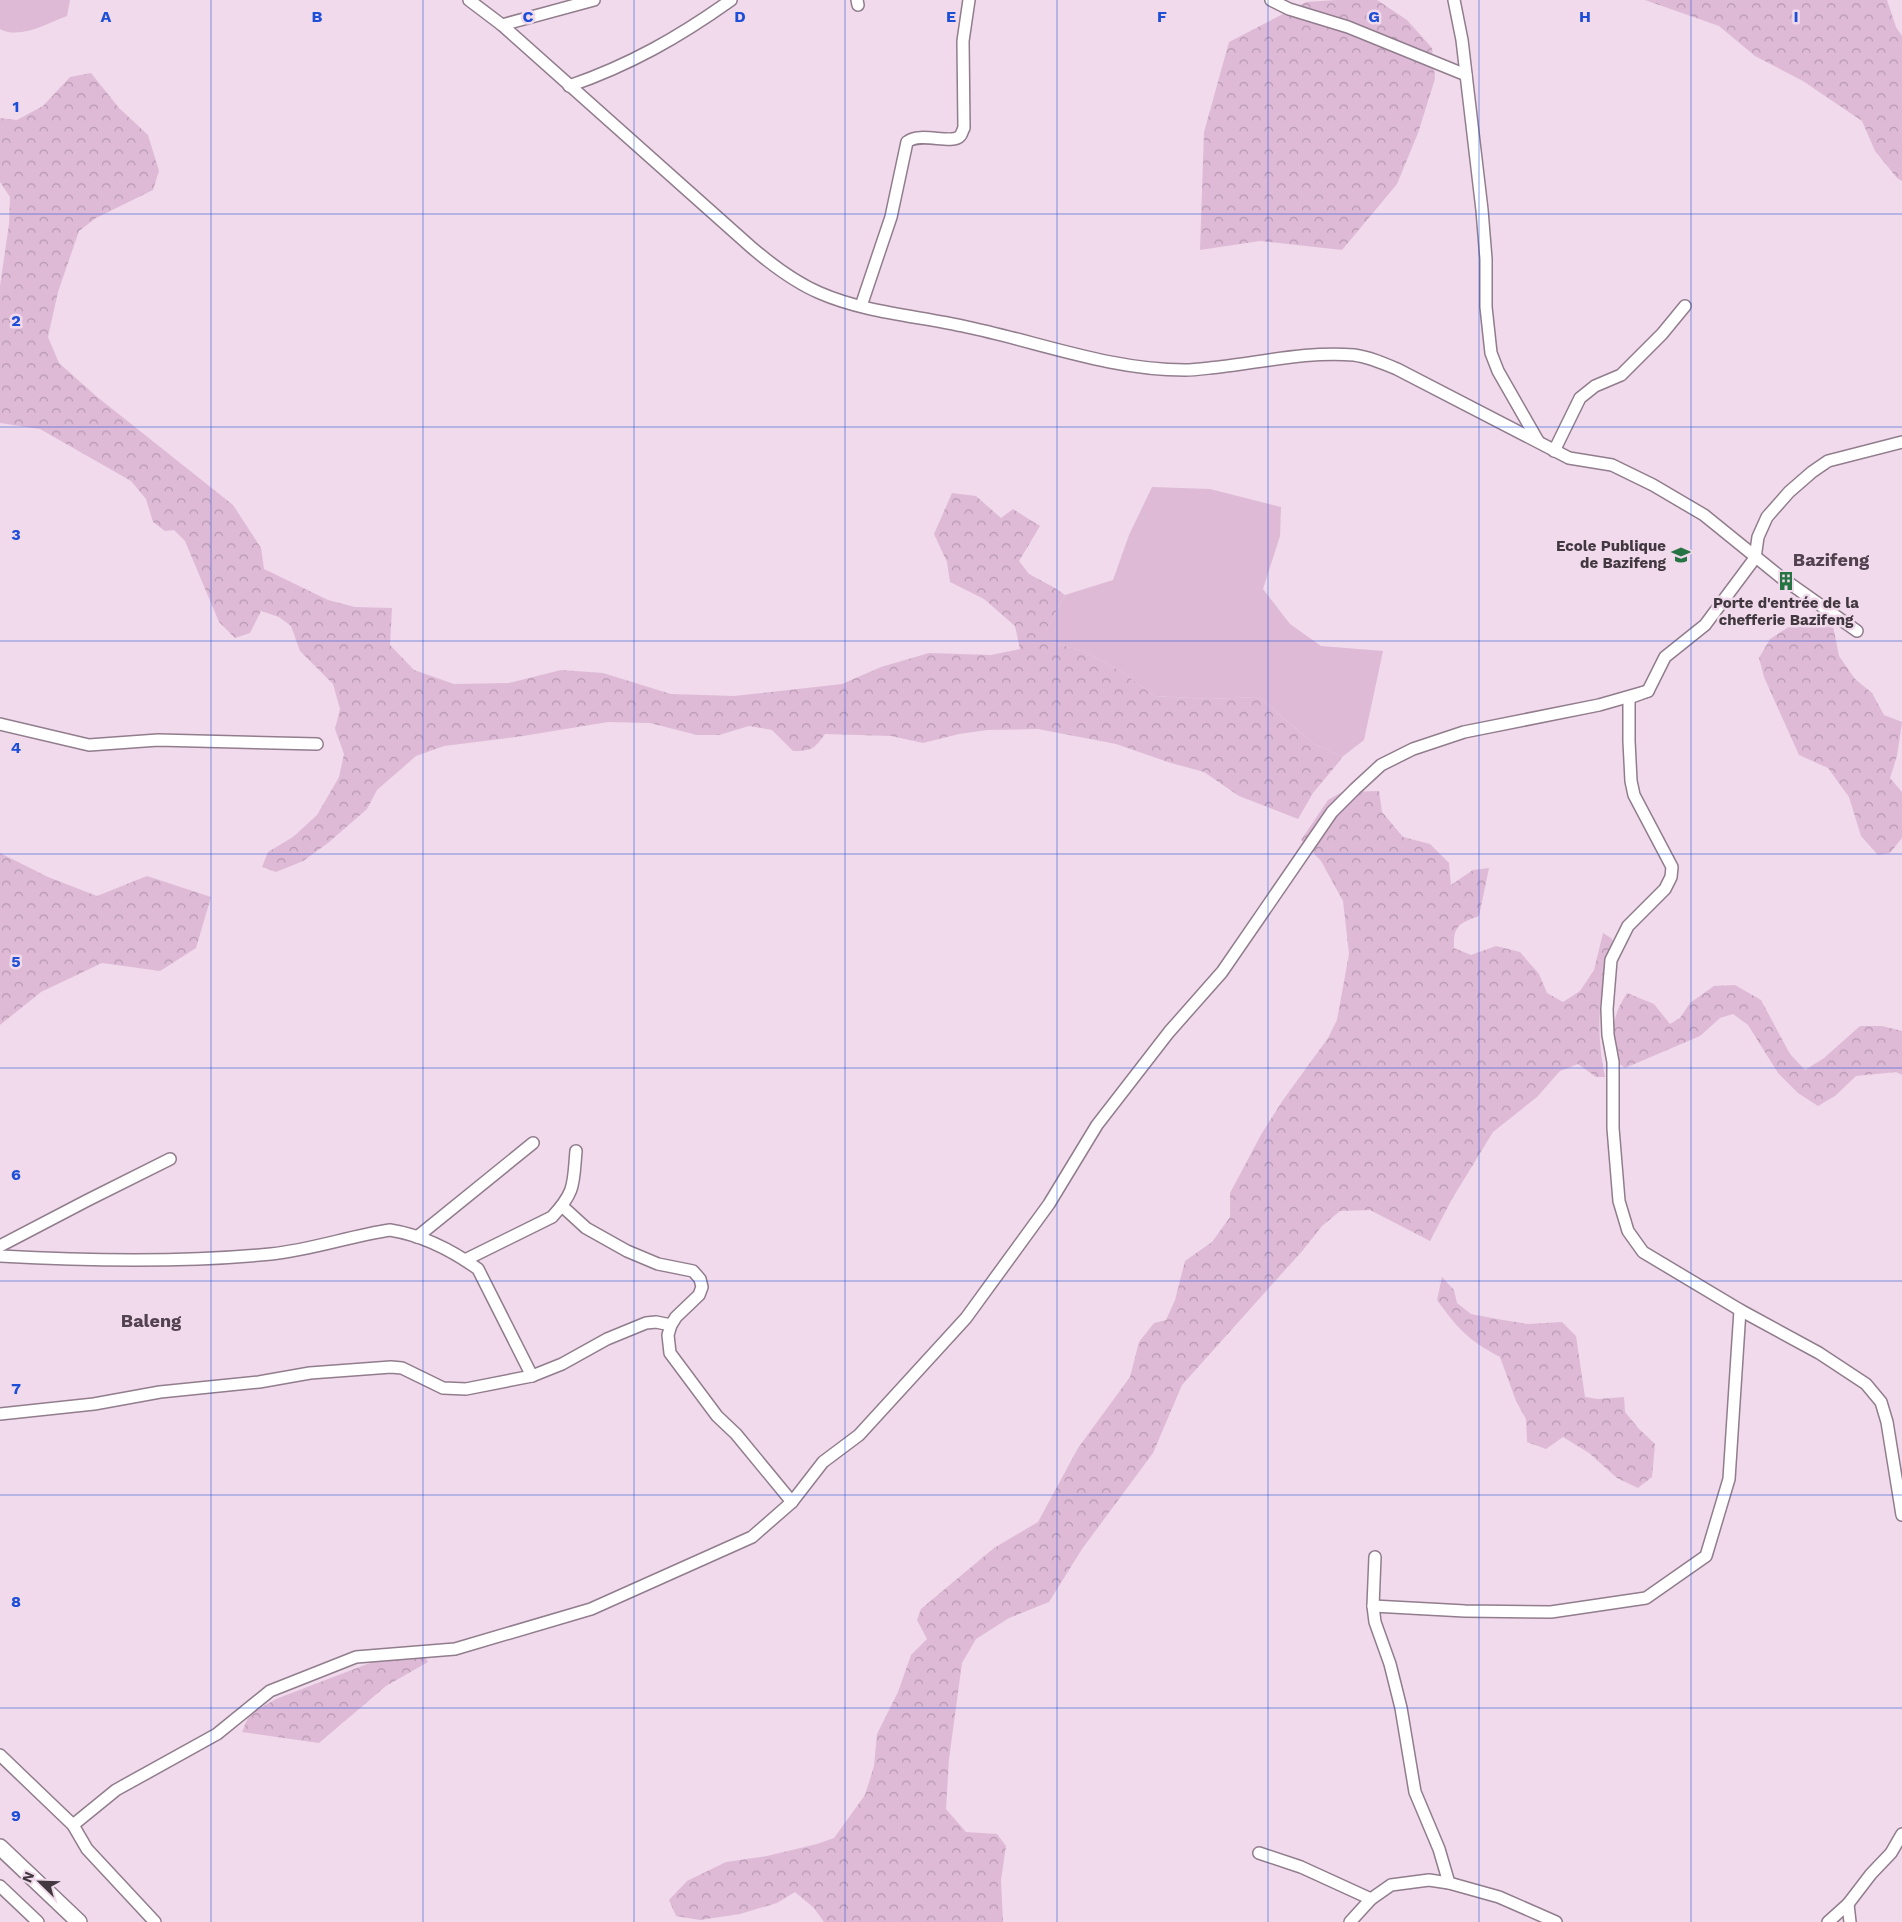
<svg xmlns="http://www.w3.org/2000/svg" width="1902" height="1922" font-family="'Work Sans',sans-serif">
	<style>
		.grass { fill: #debad7 }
		.forest { fill: url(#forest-crowns) }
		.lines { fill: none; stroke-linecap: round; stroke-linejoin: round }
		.minor-casing { stroke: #917d8d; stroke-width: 14 }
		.major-casing { stroke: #917d8d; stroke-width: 18 }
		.minor { stroke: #fff; stroke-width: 11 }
		.major { stroke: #fff; stroke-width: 15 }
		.grid { fill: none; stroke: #1d4ed8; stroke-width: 1; stroke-opacity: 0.55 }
		.labels { text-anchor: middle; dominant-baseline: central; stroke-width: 5; stroke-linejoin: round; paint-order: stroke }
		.poi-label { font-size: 15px; font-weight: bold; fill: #423940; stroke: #f0daeb; text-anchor: end }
		.quarter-label { font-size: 18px; font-weight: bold; fill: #52414f; stroke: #f0daeb }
		.grid-label { font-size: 16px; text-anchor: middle; font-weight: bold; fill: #1d4ed8; stroke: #f0daeb; stroke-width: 5; stroke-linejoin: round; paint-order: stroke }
	</style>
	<defs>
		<pattern id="forest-crowns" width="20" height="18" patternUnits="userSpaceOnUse" patternTransform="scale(1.25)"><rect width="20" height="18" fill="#debad7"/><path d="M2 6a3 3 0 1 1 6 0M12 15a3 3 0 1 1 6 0" fill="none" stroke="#b698b0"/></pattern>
	</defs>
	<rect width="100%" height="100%" fill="#f0daeb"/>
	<g class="grass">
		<path d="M 0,0 L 70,0 L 67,16 C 48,23 20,40 0,29 Z"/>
		<path d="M 1152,487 L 1210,489 L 1281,507 L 1280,536 L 1263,589 L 1290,624 L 1321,646 L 1383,651 L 1364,740 L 1342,757 L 1314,744 L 1259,697 L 1209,699 L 1154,696 L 1122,672 L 1087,653 L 1046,640 L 1046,630 L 1065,595 L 1113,580 L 1129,535 Z"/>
	</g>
	<g class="forest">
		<path d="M 1336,0 L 1377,0 L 1407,20 L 1432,48 L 1435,79 L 1418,133 L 1397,184 L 1342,250 L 1260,241 L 1200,250 L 1204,132 L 1229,42 L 1306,2 Z"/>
		<path d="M 1645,0 L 1887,0 L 1896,27 L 1902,36 L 1902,181 L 1897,178 L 1875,151 L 1862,121 L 1803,81 L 1755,56 L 1719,26 Z"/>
		<path d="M 91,73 L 119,108 L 148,135 L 159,171 L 153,190 L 96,218 L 79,231 L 58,292 L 48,337 L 59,363 L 96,396 L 233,505 L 261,548 L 264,569 L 328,600 L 355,607 L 392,608 L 390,645 L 414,670 L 454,684 L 509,683 L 561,670 L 603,673 L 671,694 L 734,696 L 842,684 L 881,667 L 929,653 L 991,655 L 1020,649 L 1015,626 L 984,599 L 950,582 L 947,562 L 934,534 L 952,493 L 976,496 L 1001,518 L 1013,509 L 1040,526 L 1019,561 L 1029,574 L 1055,588 L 1065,595 L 1046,630 L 1046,640 L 1087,653 L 1122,672 L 1154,696 L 1209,699 L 1259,697 L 1314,744 L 1342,757 L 1338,763 L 1313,793 L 1298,819 L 1239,796 L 1204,772 L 1171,763 L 1116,744 L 1038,729 L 987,730 L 959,734 L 923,743 L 891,736 L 825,734 C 814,749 812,751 793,751 L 772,730 L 749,726 L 719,735 L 697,735 L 650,723 L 608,722 L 523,736 L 444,746 L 416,756 L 377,790 L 367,809 L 328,843 L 303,861 L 276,872 L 262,867 L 268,852 L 293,837 L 317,815 L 339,777 L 344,754 L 335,729 L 340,709 L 333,684 L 300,651 L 291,626 L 279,617 L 261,611 L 250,633 L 235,638 L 219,622 L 185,541 L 174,530 L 165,531 L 153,522 L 146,499 L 131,481 L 40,429 L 0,423 L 0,286 L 9,224 L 10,197 L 0,182 L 0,118 L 17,120 L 43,106 L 70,77 Z"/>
		<path d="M 1818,618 L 1833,626 L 1839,656 L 1855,679 L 1872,693 L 1884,715 L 1902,722 L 1897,756 L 1890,778 L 1902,792 L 1902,838 L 1890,853 L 1878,855 L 1861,836 L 1849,797 L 1828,768 L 1799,755 L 1764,677 L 1759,658 L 1770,639 L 1798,621 Z"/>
		<path d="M 1379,791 L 1382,812 L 1403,837 L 1430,844 L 1449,863 L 1451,885 L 1473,870 L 1489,868 L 1479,916 C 1460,923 1453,925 1454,948 L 1471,955 L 1496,946 L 1520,952 L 1539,974 L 1547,993 L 1563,1002 L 1580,991 L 1594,970 L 1603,933 L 1611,938 L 1618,948 C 1596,987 1596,1034 1605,1077 L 1596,1077 L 1578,1064 L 1560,1071 L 1537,1097 L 1493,1132 L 1452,1199 L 1430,1241 L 1370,1210 L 1340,1211 L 1322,1226 L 1303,1250 L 1182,1385 L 1153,1453 L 1082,1549 L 1049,1602 L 1009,1618 L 976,1639 L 962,1663 L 949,1759 L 946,1809 L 966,1832 L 997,1834 L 1006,1846 L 1001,1880 L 1003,1922 L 824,1922 L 814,1908 L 795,1892 L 777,1903 L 740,1914 L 700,1920 L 676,1916 L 669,1900 L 687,1881 L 726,1862 L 767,1856 L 817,1844 L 834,1838 L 865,1795 L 874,1766 L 877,1734 L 898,1692 L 911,1655 L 927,1639 L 917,1620 L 921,1609 L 994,1548 L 1038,1522 L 1078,1448 L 1130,1377 L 1139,1342 L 1154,1323 L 1166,1320 L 1175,1300 L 1185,1261 L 1212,1242 L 1230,1217 L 1230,1193 L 1262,1133 L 1283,1100 L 1328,1038 L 1337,1020 L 1349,954 L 1343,901 L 1321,861 L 1301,840 L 1328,800 L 1342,792 Z"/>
		<path d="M 0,853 L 48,877 L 97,896 L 147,876 L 211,897 L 196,948 L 160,971 L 102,963 L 41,992 L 0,1025 Z"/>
		<path d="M 1735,985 L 1761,1000 L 1790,1054 L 1805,1070 L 1824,1058 L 1860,1026 L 1882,1026 L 1902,1031 L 1902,1075 L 1896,1072 L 1856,1076 L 1835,1096 L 1818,1106 L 1798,1093 L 1778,1073 L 1748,1025 L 1733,1014 L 1720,1018 L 1700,1036 L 1625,1068 L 1617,1062 C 1611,1033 1611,1018 1627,993 L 1654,1004 L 1670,1024 L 1680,1018 L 1690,1003 L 1714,986 Z"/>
		<path d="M 1442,1277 L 1454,1290 L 1457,1303 L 1471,1314 L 1497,1319 L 1528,1324 L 1562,1322 L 1576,1336 L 1585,1397 L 1598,1399 L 1624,1397 L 1625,1412 L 1639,1429 L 1655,1444 L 1652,1477 L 1638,1488 L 1617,1478 L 1589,1453 L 1563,1437 L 1546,1449 L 1527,1442 L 1526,1419 L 1516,1401 L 1500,1357 C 1468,1340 1458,1329 1437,1300 Z"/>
		<path d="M 422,1652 L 428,1662 L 386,1686 L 319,1743 L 242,1732 L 249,1715 L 276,1699 L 388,1656 Z"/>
	</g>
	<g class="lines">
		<g class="minor-casing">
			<g id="minor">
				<path d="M 469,0 L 502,25 L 751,247 C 772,265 794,282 820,293 C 866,313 919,316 967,327 C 1039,342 1110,370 1185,370 C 1196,370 1208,368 1219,367 C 1263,362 1309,351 1354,355 C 1369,357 1383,363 1397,369 L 1569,458 L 1612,465 L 1653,485 L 1704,515 L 1783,579"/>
				<path d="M 857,0 L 858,5"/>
				<path d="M 1271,0 L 1289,9 L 1348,27 L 1466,75"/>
				<path d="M 1454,0 L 1462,40 L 1482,210 L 1486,259 L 1486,307 L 1491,353 L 1498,371 L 1538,441"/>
				<path d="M 502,25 L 594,0"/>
				<path d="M 569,86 C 630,65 679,37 731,0"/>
				<path d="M 861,306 L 891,217 L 907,142 C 920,131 952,145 960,136 C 962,134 962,131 964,128 L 963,41 L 969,0"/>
				<path d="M 1902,442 L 1828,461 L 1812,472 L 1789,492 L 1767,517 L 1758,537 L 1755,558 L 1705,625 L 1665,657 L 1648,691 L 1629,698 L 1629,741 L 1631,781 L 1634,795 L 1672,867 L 1671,877 L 1665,889 L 1628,926 L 1611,960 L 1607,1009 L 1608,1035 L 1613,1062 L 1613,1128 L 1619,1201 L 1628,1231 L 1643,1252 L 1740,1310 L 1819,1353 L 1866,1384 L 1881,1402 L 1887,1422 L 1902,1515"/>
				<path d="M 1554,451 L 1580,398 L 1595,386 L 1621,375 L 1662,334 L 1685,306"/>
				<path d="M 1789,583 L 1857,631"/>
				<path d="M 0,724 L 89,745 L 158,740 L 317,744"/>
				<path d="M 562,1206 L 586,1228 L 627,1251 L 658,1264 L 693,1271 L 700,1279 L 702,1287 L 699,1295 L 676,1317 L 671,1325 L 668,1335 L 670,1353 L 717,1416 L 736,1434 L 792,1502"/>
				<path d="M 417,1237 L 533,1143"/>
				<path d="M 0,1246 L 88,1200 L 170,1159"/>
				<path d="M 0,1256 C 90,1261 181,1263 271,1254 C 311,1250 350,1236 390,1230 C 421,1235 453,1251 478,1269 L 532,1376"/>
				<path d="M 465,1260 L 552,1217 C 576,1191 573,1184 576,1151"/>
				<path d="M 0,1414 L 94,1404 L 160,1392 L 259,1382 L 310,1373 L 391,1367 L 402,1368 L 443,1388 L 466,1389 L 532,1376 L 562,1364 L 607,1339 L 646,1323 L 656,1322 L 671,1325"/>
				<path d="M 1375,1557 L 1373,1606 L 1375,1622 L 1390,1664 L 1401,1708 L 1415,1792 L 1439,1849 L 1449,1883"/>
				<path d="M 1373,1606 L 1465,1611 L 1551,1612 L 1646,1598 L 1706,1556 L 1729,1479 L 1740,1310"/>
				<path d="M 0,1755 L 73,1825 L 87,1849 L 155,1922"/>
				<path d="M 73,1825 L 116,1790 L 217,1734 L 270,1691 L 356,1657 L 455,1649 L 591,1609 L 752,1537 L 792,1502 L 823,1462 L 859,1435 L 966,1318 L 1049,1204 L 1097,1125 L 1169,1032 L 1222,972 L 1332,812 L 1355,789 L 1381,765 L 1413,749 L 1464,732 L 1599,705 L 1648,691"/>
				<path d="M 1259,1853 L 1301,1867 L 1371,1899"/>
				<path d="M 0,1886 L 38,1922"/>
				<path d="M 1848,1904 L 1850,1922"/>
				<path d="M 1350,1922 L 1371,1899 L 1391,1885 L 1429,1880 L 1449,1883 L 1499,1897 L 1556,1922"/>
				<path d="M 1828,1922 L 1848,1904 L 1871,1874 L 1891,1853 L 1902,1834"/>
			</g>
		</g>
		<g class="major-casing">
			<path id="major" d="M 0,1847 L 79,1922"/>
		</g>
		<use href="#minor" class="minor"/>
		<use href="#major" class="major"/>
	</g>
	<path class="grid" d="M 211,0 L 211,1922M 423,0 L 423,1922M 634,0 L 634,1922M 845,0 L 845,1922M 1057,0 L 1057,1922M 1268,0 L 1268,1922M 1479,0 L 1479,1922M 1691,0 L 1691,1922M 0,214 L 1902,214M 0,427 L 1902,427M 0,641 L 1902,641M 0,854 L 1902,854M 0,1068 L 1902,1068M 0,1281 L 1902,1281M 0,1495 L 1902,1495M 0,1708 L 1902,1708"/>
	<defs>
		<g id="school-bare" transform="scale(1.5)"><path d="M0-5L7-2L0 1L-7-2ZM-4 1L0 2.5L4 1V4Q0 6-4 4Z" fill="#267444" stroke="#f0daeb" stroke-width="2.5" paint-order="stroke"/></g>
		<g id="building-bare" transform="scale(1.5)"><path d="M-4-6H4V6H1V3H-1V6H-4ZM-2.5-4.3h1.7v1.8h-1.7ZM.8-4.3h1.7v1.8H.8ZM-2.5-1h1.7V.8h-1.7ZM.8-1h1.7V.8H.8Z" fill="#267444" stroke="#f0daeb" stroke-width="2.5" paint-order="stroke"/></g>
	</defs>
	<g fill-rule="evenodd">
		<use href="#school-bare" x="1681" y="555"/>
		<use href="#building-bare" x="1786" y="581"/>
	</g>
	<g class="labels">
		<g class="poi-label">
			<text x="1666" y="546">Ecole Publique<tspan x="1666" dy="17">de Bazifeng</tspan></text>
			<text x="1786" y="603" text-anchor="middle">Porte d'entrée de la<tspan x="1786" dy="17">chefferie Bazifeng</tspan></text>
		</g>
		<g class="quarter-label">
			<text x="1831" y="559">Bazifeng</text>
			<text x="151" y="1320">Baleng</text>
		</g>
	</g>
	<g class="grid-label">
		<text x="106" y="22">A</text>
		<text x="317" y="22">B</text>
		<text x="528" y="22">C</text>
		<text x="740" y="22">D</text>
		<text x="951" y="22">E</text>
		<text x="1162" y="22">F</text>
		<text x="1374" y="22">G</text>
		<text x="1585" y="22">H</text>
		<text x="1796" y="22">I</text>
		<text x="16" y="112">1</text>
		<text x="16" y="326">2</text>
		<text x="16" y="540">3</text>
		<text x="16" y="753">4</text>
		<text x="16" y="967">5</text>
		<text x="16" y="1180">6</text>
		<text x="16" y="1394">7</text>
		<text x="16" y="1607">8</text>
		<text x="16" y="1821">9</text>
	</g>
	<g transform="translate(40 1882) rotate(293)" stroke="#f0daeb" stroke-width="4" paint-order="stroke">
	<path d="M0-4L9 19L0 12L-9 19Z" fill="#423940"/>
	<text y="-8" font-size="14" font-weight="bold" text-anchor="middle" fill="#423940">N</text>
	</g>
</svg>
